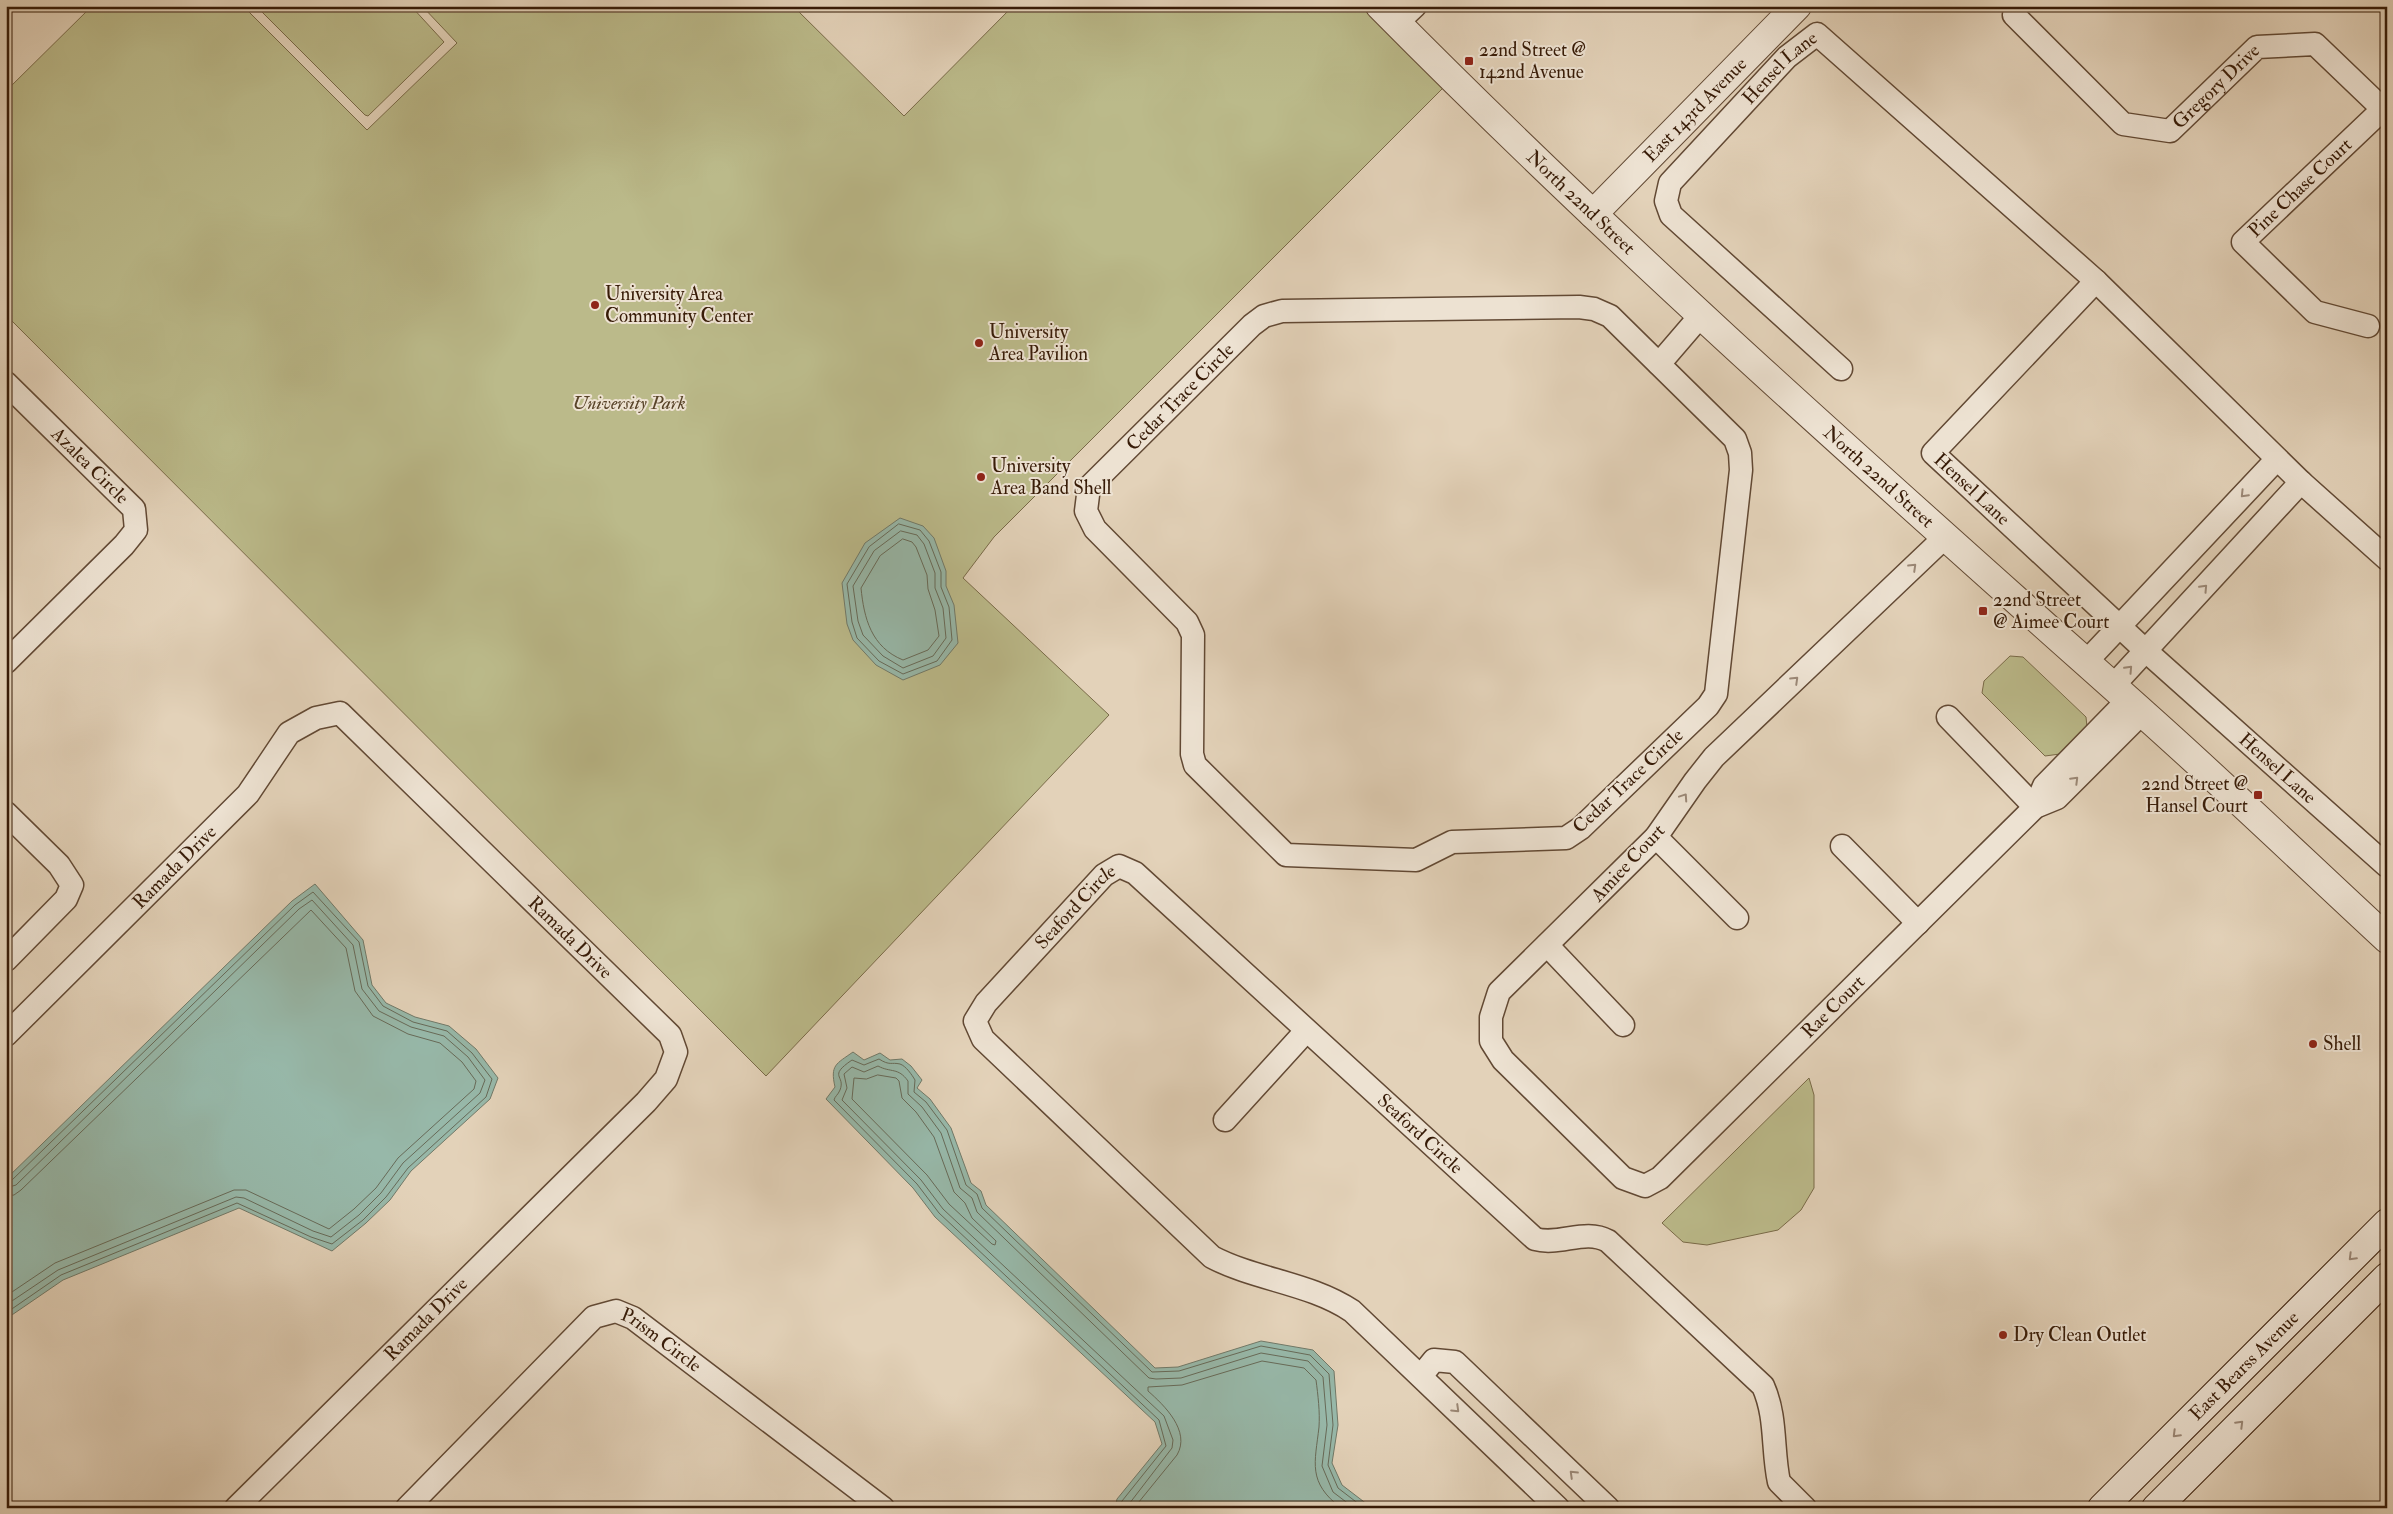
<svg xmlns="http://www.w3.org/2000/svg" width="2393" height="1514" font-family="'IM FELL Double Pica',serif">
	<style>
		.green { fill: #bbba8a; stroke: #796a48 }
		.water { fill: #97b8a9; stroke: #717968 }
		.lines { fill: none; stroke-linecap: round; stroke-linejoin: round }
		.shore { stroke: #676a58; stroke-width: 1 }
		.minor-casing { stroke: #624934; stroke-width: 25 }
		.tertiary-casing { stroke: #624934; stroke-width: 30 }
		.secondary-casing { stroke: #371b07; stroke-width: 30 }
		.minor { stroke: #ede2d2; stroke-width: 22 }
		.tertiary { stroke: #ede2d2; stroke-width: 28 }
		.secondary { stroke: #ede2d2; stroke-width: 28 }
		.oneway { stroke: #9b8877 }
		.poi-dot { fill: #8f2418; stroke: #ede2d2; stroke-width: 2 }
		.labels { text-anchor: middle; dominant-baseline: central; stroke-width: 4; stroke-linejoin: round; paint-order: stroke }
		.poi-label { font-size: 19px; fill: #371b07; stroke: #ede2d2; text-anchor: start }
		.street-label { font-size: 19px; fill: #371b07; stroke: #ede2d2 }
		.park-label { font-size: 19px; font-style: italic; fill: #584328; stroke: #ede2d2 }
	</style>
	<rect width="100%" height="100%" fill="#e3d2b9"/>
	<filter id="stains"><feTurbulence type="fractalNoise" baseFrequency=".004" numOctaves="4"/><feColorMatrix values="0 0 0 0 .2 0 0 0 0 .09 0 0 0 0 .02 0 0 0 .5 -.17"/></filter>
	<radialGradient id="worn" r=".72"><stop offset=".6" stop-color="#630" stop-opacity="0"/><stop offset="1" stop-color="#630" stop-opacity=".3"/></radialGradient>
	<g class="green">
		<path d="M 92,6 L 243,6 L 367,130 L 457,43 L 422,6 L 793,6 L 904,116 L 1013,6 L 1360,6 L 1444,87 L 994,537 L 963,578 L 1109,715 L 766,1076 L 6,315 L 6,91 Z"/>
		<path d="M 256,6 L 411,6 L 444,42 L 368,116 L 365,115 Z"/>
		<path d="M 2010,656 L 2023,657 L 2086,717 L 2087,727 L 2060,754 L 2045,756 L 1982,693 L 1984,681 Z"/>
		<path d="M 1809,1078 L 1814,1095 L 1814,1188 L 1801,1210 L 1778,1230 L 1707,1245 L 1683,1242 L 1662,1223 Z"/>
	</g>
	<g class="water">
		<path d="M 900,518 L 923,526 L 934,538 L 946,571 L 946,586 L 954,605 L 958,643 L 940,665 L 903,680 L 876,665 L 853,640 L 847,624 L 842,583 L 865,543 Z"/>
		<path d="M 315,884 L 363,940 L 372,985 L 386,1003 L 415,1017 L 449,1026 L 476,1049 L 498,1078 L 490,1099 L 411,1171 L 390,1200 L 366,1223 L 332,1251 L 239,1208 L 63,1280 L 6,1319 L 6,1179 L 292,901 Z"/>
		<path d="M 853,1052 L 864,1060 L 880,1053 L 890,1060 L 902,1059 L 911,1066 L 922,1080 L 917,1088 L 930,1099 L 951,1128 L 971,1183 L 981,1191 L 986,1205 L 1155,1368 L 1178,1367 L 1261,1341 L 1313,1350 L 1334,1371 L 1338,1425 L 1332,1463 L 1342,1485 L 1372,1508 L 1115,1508 L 1117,1499 L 1162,1444 L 1155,1422 L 935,1217 L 913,1188 L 826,1099 L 835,1087 C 830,1065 836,1064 853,1052 Z"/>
	</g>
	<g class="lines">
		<g class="shore">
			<path d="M 899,524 L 920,530 L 929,541 L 941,572 L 941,587 L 949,607 L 952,640 L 937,661 L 903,674 L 879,661 L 857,638 L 852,622 L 847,584 L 869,547 Z"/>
			<path d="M 901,531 L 917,535 L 924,544 L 935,573 L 935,588 L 943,608 L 946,638 L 933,656 L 903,668 L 883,656 L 863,635 L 858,621 L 853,586 L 874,551 Z"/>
			<path d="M 903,539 L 912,542 L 916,547 L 927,575 L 928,589 L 935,610 L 939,636 L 928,650 L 903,660 C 871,647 864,618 861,588 L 880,556 Z"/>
			<path d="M 878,1075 L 896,1078 L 899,1081 L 902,1098 L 916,1112 L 934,1137 L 954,1192 L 965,1203 L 972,1218 L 996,1241 L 995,1245 L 992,1244 L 949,1204 L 927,1175 L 852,1099 L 854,1078 L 866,1079 Z"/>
			<path d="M 6,1182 L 12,1180 L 295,905 L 313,892 L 359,942 L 368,986 L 383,1006 L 413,1022 L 447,1031 L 472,1053 L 492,1079 L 486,1097 L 408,1168 L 386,1197 L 363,1220 L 332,1244 L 311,1237 L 237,1203 L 61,1275 L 6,1313"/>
			<path d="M 6,1188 L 16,1185 L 299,909 L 312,900 L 353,945 L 362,989 L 379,1011 L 411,1027 L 444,1036 L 468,1057 L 485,1080 L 480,1093 L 403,1163 L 381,1193 L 359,1215 L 331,1237 L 313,1231 L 244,1198 L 236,1197 L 58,1270 L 6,1305"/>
			<path d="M 6,1196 L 14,1195 L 21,1190 L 311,910 L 346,948 L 355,991 L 373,1016 L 408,1034 L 440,1043 L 462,1062 L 476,1081 L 474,1089 L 398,1158 L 376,1188 L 354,1209 L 329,1229 L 246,1190 L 234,1190 L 55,1263 L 6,1296"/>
			<path d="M 1120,1508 L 1122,1501 L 1166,1446 L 1159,1420 L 939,1213 L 917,1184 L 834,1100 C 835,1096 838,1095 840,1090 C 846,1075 827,1077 852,1060 L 864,1065 L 879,1059 C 890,1066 891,1062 900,1064 C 906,1066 912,1075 915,1080 L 914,1092 L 926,1102 L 947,1130 L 966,1185 L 977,1194 L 982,1208 L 1152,1372 L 1179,1371 L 1261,1346 L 1310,1355 L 1329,1374 L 1333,1425 L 1328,1465 L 1338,1488 L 1364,1508"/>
			<path d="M 1126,1508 L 1172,1448 L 1173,1440 L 1164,1416 L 943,1209 L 921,1180 L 842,1100 L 847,1088 L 844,1074 L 852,1067 L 864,1072 L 878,1066 C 891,1073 898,1067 908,1081 L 908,1094 L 922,1107 L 941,1133 L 960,1188 L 972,1198 L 977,1212 L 1149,1378 L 1156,1379 L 1181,1378 L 1261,1353 L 1308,1361 L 1323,1377 L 1327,1425 L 1322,1466 L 1333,1492 L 1354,1508"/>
			<path d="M 1134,1508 L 1177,1455 C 1191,1431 1164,1405 1148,1391 L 1148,1387 L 1182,1385 L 1262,1361 L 1304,1368 L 1316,1380 C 1318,1395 1320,1412 1319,1427 C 1315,1463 1307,1482 1341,1508"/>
		</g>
		<g class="minor-casing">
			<g id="minor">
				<path id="s1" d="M 2016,6 L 2014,15 L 2123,124 L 2170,131 L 2257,47 L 2315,44 L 2387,113"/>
				<path d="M 1397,23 L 1415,6"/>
				<path id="s2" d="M 2096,281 L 1933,453 L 2146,651 L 2387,866"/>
				<path d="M 1579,307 L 1594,309 L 1610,316 L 1735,439 L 1740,453 L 1741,470 L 1716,694 L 1708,706 L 1581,828 L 1566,838 L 1452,842 L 1416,860 L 1286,855 L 1195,765 L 1192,754 L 1193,635 L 1187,622 L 1095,529 L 1086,511 L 1089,487 L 1252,325 L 1264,316 L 1282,311 Z"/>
				<path id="s3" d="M 2368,326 L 2315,312 L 2243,242 L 2383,109"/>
				<path d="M 1659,364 L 1702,314"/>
				<path id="s4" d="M 1841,369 L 1671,215 L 1666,201 L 1670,183 L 1787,57 L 1817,34 L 2096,281 L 2301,482 L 2387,559"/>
				<path id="s5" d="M 6,383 L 134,509 L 136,530 L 124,545 L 6,662"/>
				<path id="s6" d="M 1944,538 L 1714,757 L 1695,781 L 1656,837 L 1499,992 L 1491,1017 L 1491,1041 L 1503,1060 L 1623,1178 L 1645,1186 L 1660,1178 L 2035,807 L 2057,798 L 2142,713"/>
				<path d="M 2085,663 L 2277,459"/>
				<path d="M 2112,687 L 2301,482"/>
				<path d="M 1948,717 L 2035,807"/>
				<path d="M 2035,807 L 2044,786 L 2127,701"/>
				<path d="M 6,813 L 59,865 L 72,885 L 66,899 L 6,960"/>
				<path d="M 1656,837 L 1737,918"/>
				<path d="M 1842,846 L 1918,923"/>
				<path d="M 1547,945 L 1623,1025"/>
				<path id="s7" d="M 6,1035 L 248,794 L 289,733 L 316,718 L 340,713 L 670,1035 L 676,1052 L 666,1079 L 646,1102 L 236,1508"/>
				<path d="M 1225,1120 L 1306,1031"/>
				<path d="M 1421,1376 L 1434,1360 L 1455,1362 L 1608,1508"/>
				<path id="s8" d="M 407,1508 L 594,1317 L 616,1311 L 633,1318 L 883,1508"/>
				<path id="s9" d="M 1558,1508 L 1352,1311 C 1310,1283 1256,1280 1212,1257 L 983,1039 L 975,1021 L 986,1003 L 1104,875 L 1119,866 L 1135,873 L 1535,1239 C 1560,1246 1585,1228 1608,1241 L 1763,1386 C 1777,1417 1772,1450 1779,1482 L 1805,1508"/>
			</g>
		</g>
		<g class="tertiary-casing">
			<g id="tertiary">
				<path id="s10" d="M 1380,6 C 1624,253 1885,483 2144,714 C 2226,787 2306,864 2387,939"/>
				<path id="s11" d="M 1593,214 L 1797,6"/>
			</g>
		</g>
		<g class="secondary-casing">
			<g id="secondary">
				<path id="s12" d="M 2102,1508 L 2387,1223"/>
				<path d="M 2156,1508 L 2387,1277"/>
			</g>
		</g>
		<use href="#minor" class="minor"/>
		<use href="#tertiary" class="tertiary"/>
		<use href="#secondary" class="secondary"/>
	</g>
	<defs><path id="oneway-chevron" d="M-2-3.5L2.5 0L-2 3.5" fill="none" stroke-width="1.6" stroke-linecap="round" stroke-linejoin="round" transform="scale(1.25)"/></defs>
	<g class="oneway">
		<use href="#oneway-chevron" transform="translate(2244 494) rotate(134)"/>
		<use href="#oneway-chevron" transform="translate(1913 567) rotate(-44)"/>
		<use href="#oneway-chevron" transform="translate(2204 588) rotate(-47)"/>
		<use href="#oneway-chevron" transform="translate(2129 669) rotate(-47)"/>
		<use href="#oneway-chevron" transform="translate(1795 680) rotate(-44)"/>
		<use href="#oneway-chevron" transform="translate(2075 780) rotate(-45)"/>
		<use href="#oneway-chevron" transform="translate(1684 797) rotate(-56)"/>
		<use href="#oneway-chevron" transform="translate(2352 1257) rotate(135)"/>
		<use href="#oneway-chevron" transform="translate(1456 1409) rotate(44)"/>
		<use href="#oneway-chevron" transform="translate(2240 1424) rotate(-45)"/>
		<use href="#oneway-chevron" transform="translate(2176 1434) rotate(135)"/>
		<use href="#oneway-chevron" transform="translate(1573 1474) rotate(-136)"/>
	</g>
	<g class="poi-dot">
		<rect x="1464" y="56" width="10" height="10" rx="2.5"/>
		<circle cx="595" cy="305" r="5"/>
		<circle cx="979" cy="343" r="5"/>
		<circle cx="981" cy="477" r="5"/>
		<rect x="1978" y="606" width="10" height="10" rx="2.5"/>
		<rect x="2253" y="790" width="10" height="10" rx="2.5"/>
		<circle cx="2313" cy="1044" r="5"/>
		<circle cx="2003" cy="1335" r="5"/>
	</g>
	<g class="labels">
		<g class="poi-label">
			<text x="1479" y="50">22nd Street @<tspan x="1479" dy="22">142nd Avenue</tspan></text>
			<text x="605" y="294">University Area<tspan x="605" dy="22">Community Center</tspan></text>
			<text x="989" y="332">University<tspan x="989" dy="22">Area Pavilion</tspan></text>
			<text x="991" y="466">University<tspan x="991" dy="22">Area Band Shell</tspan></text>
			<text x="1993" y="600">22nd Street<tspan x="1993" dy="22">@ Aimee Court</tspan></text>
			<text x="2248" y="784" text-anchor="end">22nd Street @<tspan x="2248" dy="22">Hansel Court</tspan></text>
			<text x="2323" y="1044">Shell</text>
			<text x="2013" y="1335">Dry Clean Outlet</text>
		</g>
		<g class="street-label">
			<text stroke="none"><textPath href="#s4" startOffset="422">Hensel Lane</textPath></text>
			<text stroke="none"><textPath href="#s1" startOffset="275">Gregory Drive</textPath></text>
			<text stroke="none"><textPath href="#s11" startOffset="146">East 143rd Avenue</textPath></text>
			<text stroke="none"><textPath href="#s3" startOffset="234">Pine Chase Court</textPath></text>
			<text stroke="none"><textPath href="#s10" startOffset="281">North 22nd Street</textPath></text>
			<text transform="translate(1180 397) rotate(-45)">Cedar Trace Circle</text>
			<text stroke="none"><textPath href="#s5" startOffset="118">Azalea Circle</textPath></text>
			<text stroke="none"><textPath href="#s10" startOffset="686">North 22nd Street</textPath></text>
			<text stroke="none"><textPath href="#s2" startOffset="290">Hensel Lane</textPath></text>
			<text stroke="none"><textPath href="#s2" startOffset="704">Hensel Lane</textPath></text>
			<text transform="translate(1628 781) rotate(-43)">Cedar Trace Circle</text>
			<text transform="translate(1628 863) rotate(-47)">Amiee Court</text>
			<text stroke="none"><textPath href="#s7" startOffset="238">Ramada Drive</textPath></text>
			<text stroke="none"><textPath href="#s9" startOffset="924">Seaford Circle</textPath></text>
			<text stroke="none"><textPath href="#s7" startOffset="792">Ramada Drive</textPath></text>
			<text stroke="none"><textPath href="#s6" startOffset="1162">Rae Court</textPath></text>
			<text stroke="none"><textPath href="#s9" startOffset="1388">Seaford Circle</textPath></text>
			<text transform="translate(426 1319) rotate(-45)">Ramada Drive</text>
			<text stroke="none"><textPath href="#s8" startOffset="344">Prism Circle</textPath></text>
			<text stroke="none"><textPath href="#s12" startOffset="201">East Bearss Avenue</textPath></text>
		</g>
		<g class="park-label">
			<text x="629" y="403">University Park</text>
		</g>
	</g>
	<rect width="2393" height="1514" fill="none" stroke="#e3d2b9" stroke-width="25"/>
	<rect x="8" y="8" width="2378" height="1499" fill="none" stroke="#371b07" stroke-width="2.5"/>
	<rect x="12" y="12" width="2368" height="1489" fill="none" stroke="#371b07"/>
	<rect width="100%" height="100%" filter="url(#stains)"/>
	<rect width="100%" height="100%" fill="url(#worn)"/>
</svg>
